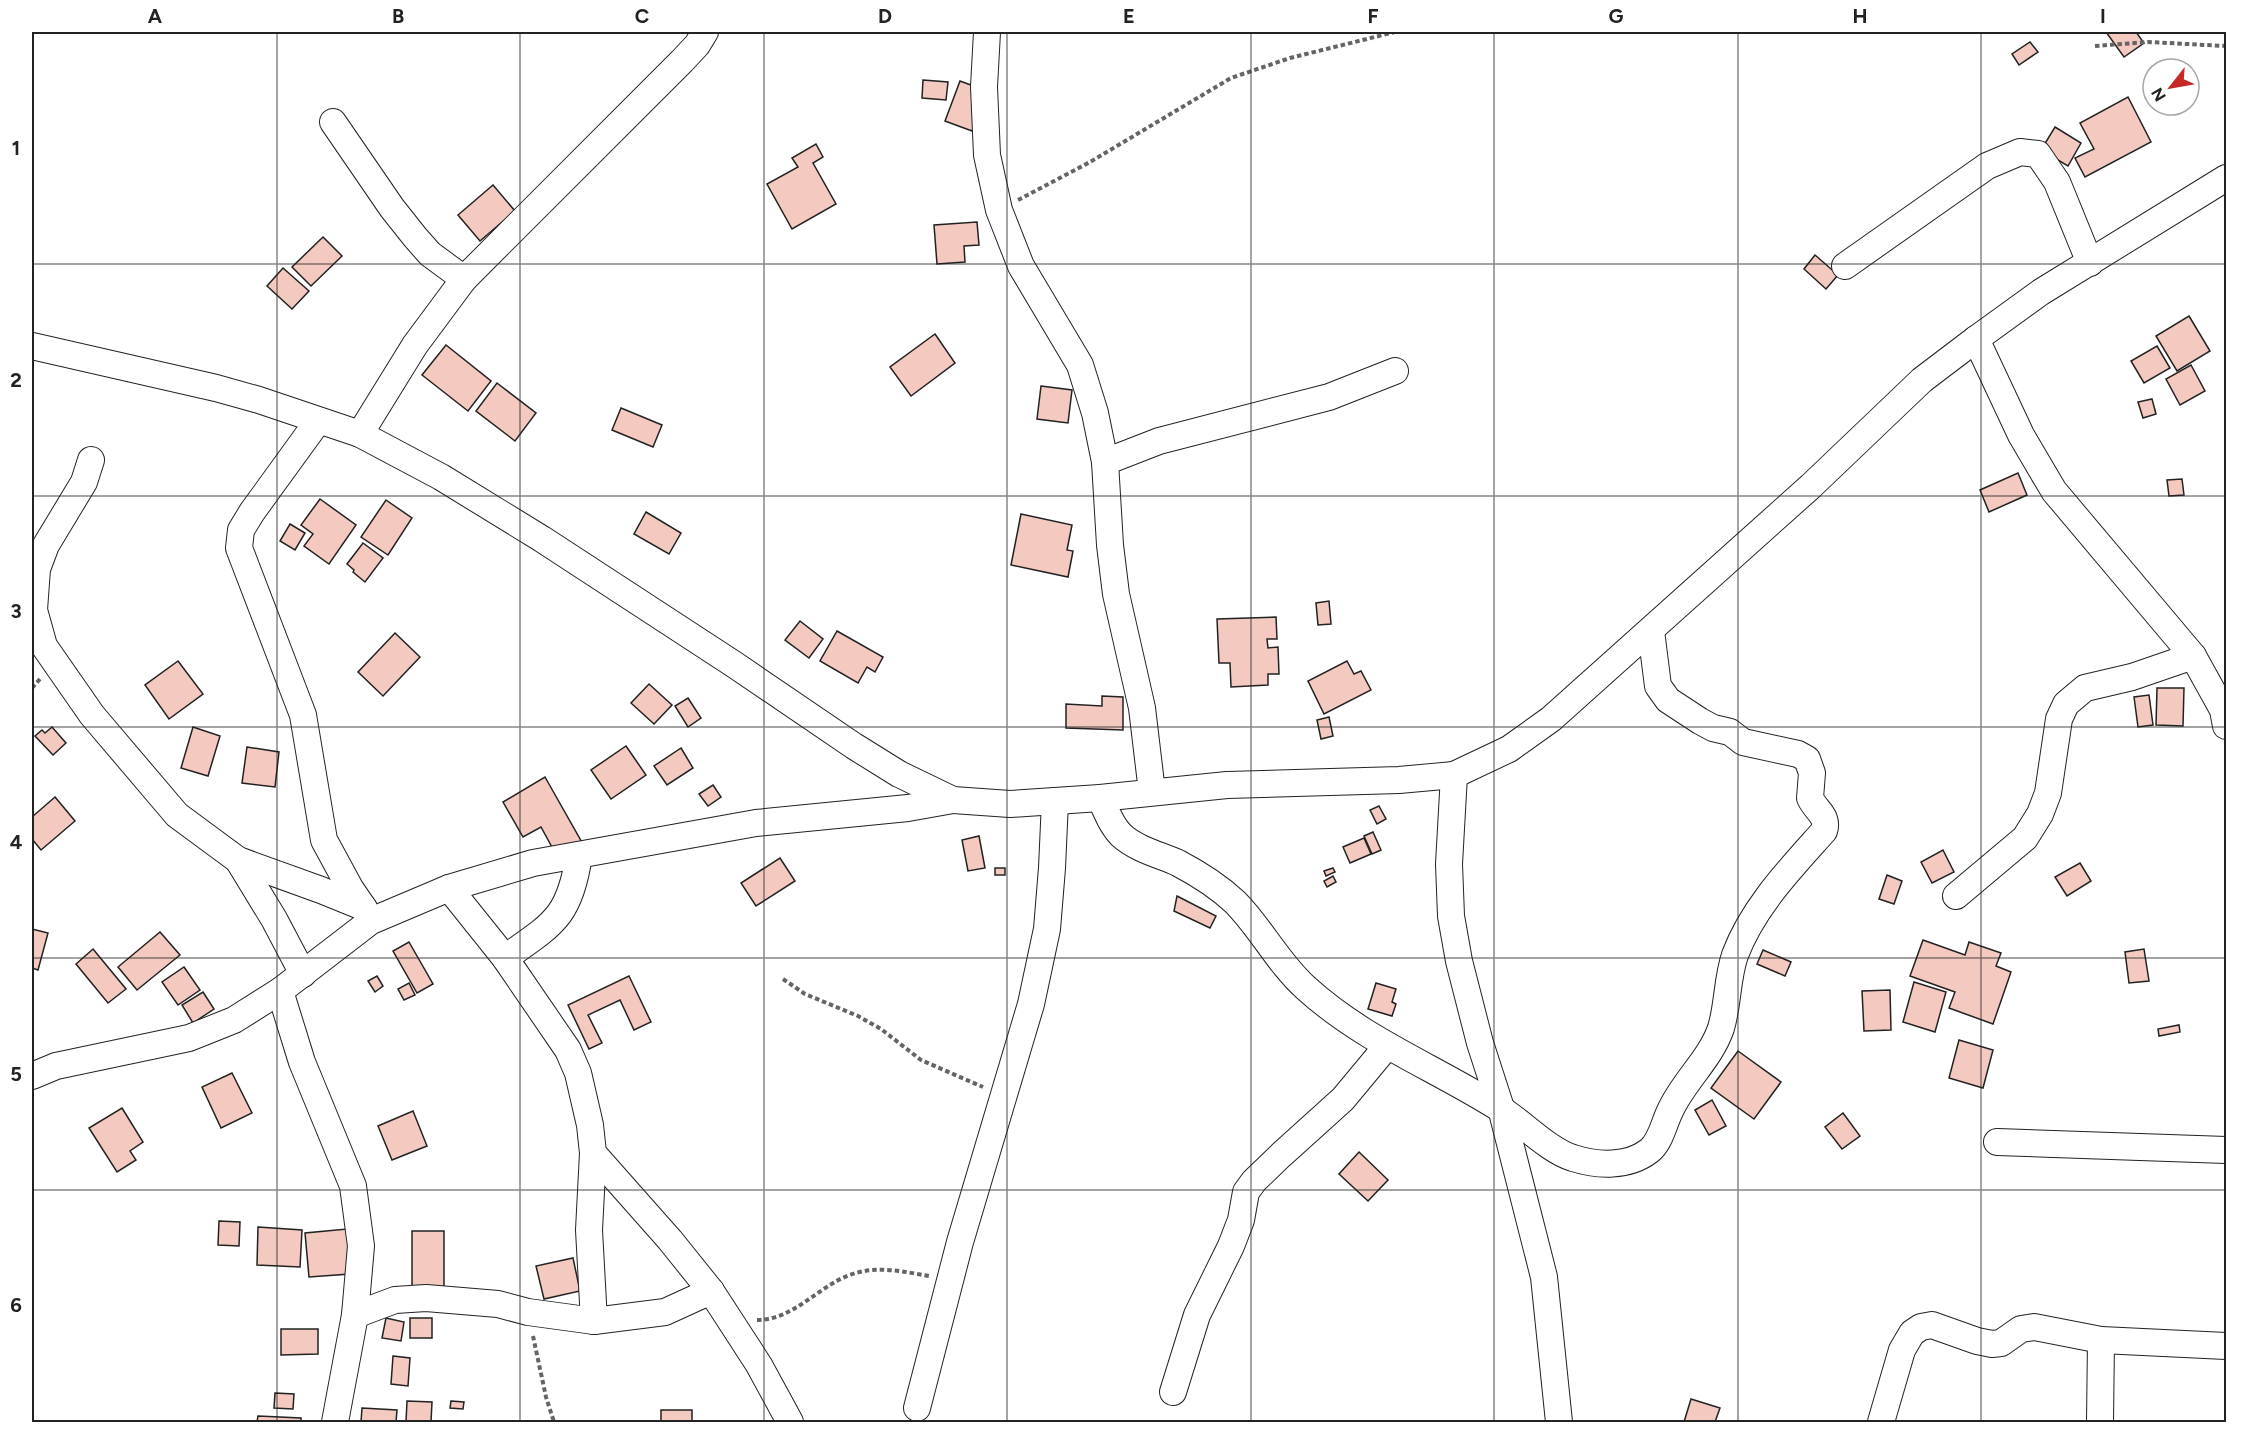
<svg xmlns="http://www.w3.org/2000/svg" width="2258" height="1454" font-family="Figtree,sans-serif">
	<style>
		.building { fill: #f3c9c0; stroke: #222; stroke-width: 1.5 }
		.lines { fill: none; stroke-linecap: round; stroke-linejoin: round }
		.minor-casing { stroke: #222; stroke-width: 28 }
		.path { stroke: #646464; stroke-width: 4; stroke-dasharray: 4.5 3; stroke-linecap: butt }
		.minor { stroke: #fff; stroke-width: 26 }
		.grid { fill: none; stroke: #222; stroke-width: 1.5; stroke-opacity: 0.55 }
		.neatline { fill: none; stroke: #222; stroke-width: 2 }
		.grid-label { font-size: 20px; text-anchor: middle; font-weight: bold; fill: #222 }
	</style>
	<rect width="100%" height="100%" fill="#fff"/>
	<g class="building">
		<path d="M 2106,32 L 2136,32 L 2144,43 L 2124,57 Z"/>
		<path d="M 2030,42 L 2038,52 L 2019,65 L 2012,54 Z"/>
		<path d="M 923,80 L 948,82 L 946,100 L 922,98 Z"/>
		<path d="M 960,81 L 987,91 L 972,131 L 945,121 Z"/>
		<path d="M 2128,97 L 2151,142 L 2085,177 L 2075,158 L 2094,149 L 2080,123 Z"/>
		<path d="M 2055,127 L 2081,143 L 2068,166 L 2041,150 Z"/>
		<path d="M 816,144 L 823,157 L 813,163 L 836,204 L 792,229 L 767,184 L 798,167 L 792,158 Z"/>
		<path d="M 493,185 L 515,211 L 480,241 L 458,215 Z"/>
		<path d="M 977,222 L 979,245 L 964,246 L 965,262 L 937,264 L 934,225 Z"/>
		<path d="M 323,237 L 342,256 L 311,286 L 292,267 Z"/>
		<path d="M 1815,255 L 1838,275 L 1826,289 L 1804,269 Z"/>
		<path d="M 283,268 L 309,291 L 292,309 L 267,286 Z"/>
		<path d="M 2189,316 L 2210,351 L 2177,371 L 2156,336 Z"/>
		<path d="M 935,334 L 955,363 L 911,396 L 890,367 Z"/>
		<path d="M 446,345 L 491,381 L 468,411 L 422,375 Z"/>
		<path d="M 2157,346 L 2170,368 L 2144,383 L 2131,361 Z"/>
		<path d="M 2191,365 L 2205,391 L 2180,405 L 2166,379 Z"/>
		<path d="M 497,383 L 536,413 L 515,441 L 476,411 Z"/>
		<path d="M 1041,386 L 1072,390 L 1068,423 L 1037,419 Z"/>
		<path d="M 2152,399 L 2156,414 L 2143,418 L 2138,402 Z"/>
		<path d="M 621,408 L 662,425 L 653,447 L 612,430 Z"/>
		<path d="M 2018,473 L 2027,495 L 1989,512 L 1980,490 Z"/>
		<path d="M 2182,479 L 2184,495 L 2169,496 L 2167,480 Z"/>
		<path d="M 320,499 L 356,525 L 329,564 L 304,546 L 313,534 L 301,525 Z"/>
		<path d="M 386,500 L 412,518 L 388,555 L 361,537 Z"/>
		<path d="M 646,512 L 681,533 L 669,554 L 634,534 Z"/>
		<path d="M 1021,514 L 1072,525 L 1067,550 L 1073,551 L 1068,577 L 1011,565 Z"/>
		<path d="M 290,524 L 305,533 L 295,550 L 280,541 Z"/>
		<path d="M 363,543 L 383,558 L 365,582 L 353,572 L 354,570 L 347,564 Z"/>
		<path d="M 1329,601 L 1331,624 L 1318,625 L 1316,603 Z"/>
		<path d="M 1276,617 L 1277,639 L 1267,639 L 1268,648 L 1278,647 L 1279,674 L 1268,674 L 1268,685 L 1231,687 L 1230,663 L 1219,663 L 1217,619 Z"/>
		<path d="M 800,621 L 823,639 L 809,658 L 785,640 Z"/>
		<path d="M 837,631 L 883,657 L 875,672 L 867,667 L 858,683 L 820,661 Z"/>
		<path d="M 395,633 L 420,657 L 383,696 L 358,672 Z"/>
		<path d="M 178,661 L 203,694 L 169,719 L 145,685 Z"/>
		<path d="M 1347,661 L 1354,674 L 1361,671 L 1371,690 L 1324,714 L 1308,681 Z"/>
		<path d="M 649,684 L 672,705 L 654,724 L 631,703 Z"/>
		<path d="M 2157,688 L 2184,688 L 2183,726 L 2156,725 Z"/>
		<path d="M 2149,695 L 2153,725 L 2138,727 L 2134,697 Z"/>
		<path d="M 1102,696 L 1123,697 L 1123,730 L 1066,728 L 1066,704 L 1102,706 Z"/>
		<path d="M 688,698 L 701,718 L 688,727 L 675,706 Z"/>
		<path d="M 1329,717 L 1333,736 L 1321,739 L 1317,720 Z"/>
		<path d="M 52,727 L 66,743 L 53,755 L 35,736 L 42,730 L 45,733 Z"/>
		<path d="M 193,727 L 220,736 L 208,776 L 181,768 Z"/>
		<path d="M 626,746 L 646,775 L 611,799 L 591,770 Z"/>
		<path d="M 247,747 L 279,752 L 275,787 L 242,783 Z"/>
		<path d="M 681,748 L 693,768 L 667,785 L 654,766 Z"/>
		<path d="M 545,777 L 584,846 L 559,860 L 541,827 L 523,837 L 503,802 Z"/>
		<path d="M 713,785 L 721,797 L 708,806 L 699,794 Z"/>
		<path d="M 55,797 L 75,821 L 41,850 L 32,839 L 32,817 Z"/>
		<path d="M 1379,806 L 1386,819 L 1377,824 L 1370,810 Z"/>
		<path d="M 1373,832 L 1381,850 L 1372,854 L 1364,836 Z"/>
		<path d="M 979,836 L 985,868 L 968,871 L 962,840 Z"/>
		<path d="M 1364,838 L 1371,854 L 1350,863 L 1343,847 Z"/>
		<path d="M 1943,850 L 1954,872 L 1932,883 L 1921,862 Z"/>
		<path d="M 780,858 L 795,881 L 756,906 L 741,883 Z"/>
		<path d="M 2080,863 L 2091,881 L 2067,896 L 2055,877 Z"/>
		<rect x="995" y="868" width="10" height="7"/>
		<path d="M 1333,868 L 1335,872 L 1326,876 L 1324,871 Z"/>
		<path d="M 1887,875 L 1902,881 L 1894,904 L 1879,899 Z"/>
		<path d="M 1333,876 L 1336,882 L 1327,887 L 1324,881 Z"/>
		<path d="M 1177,896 L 1216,916 L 1210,928 L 1174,911 Z"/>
		<path d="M 32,929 L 48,933 L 38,970 L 32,968 Z"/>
		<path d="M 160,932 L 180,955 L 137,990 L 118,967 Z"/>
		<path d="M 1923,940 L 1965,955 L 1969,942 L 2001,953 L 1996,966 L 2011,972 L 1993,1024 L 1949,1008 L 1955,992 L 1910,976 Z"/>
		<path d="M 409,942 L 433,984 L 417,993 L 393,951 Z"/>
		<path d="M 93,949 L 126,989 L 108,1003 L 76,964 Z"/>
		<path d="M 2144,949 L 2149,981 L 2129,983 L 2125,952 Z"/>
		<path d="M 1763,950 L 1791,962 L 1785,976 L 1757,964 Z"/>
		<path d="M 184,967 L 200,990 L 178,1005 L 162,982 Z"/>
		<path d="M 377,976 L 383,986 L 375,992 L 368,981 Z"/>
		<path d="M 629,976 L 651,1022 L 634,1030 L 620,1000 L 588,1015 L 602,1043 L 589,1049 L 568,1005 Z"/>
		<path d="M 1914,982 L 1946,992 L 1935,1032 L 1903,1022 Z"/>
		<path d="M 409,983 L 415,995 L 404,1000 L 398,989 Z"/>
		<path d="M 1376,983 L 1396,989 L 1392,1002 L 1396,1004 L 1392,1016 L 1368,1009 Z"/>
		<path d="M 1890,990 L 1891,1030 L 1864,1031 L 1862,991 Z"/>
		<path d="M 203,992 L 214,1009 L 193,1023 L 182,1005 Z"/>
		<path d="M 2179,1025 L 2180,1032 L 2159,1036 L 2158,1029 Z"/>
		<path d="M 1959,1040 L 1993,1050 L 1983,1088 L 1949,1078 Z"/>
		<path d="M 1738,1051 L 1781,1082 L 1754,1119 L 1711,1088 Z"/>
		<path d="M 232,1073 L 252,1113 L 221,1128 L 202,1087 Z"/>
		<path d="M 1712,1100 L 1726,1126 L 1709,1135 L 1695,1110 Z"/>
		<path d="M 122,1108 L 143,1142 L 130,1151 L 136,1160 L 117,1172 L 89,1128 Z"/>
		<path d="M 413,1111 L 427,1146 L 392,1160 L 378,1126 Z"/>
		<path d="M 1843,1113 L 1860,1136 L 1842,1149 L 1825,1127 Z"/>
		<path d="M 1359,1152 L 1388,1180 L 1368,1201 L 1339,1174 Z"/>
		<path d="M 219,1221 L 240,1222 L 239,1246 L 218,1245 Z"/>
		<path d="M 258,1227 L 302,1230 L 300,1267 L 257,1265 Z"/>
		<path d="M 347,1229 L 350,1274 L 309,1277 L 305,1233 Z"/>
		<rect x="412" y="1231" width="32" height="60"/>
		<path d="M 573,1258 L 580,1291 L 544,1299 L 536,1266 Z"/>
		<path d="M 386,1318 L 404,1322 L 401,1341 L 382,1338 Z"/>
		<rect x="410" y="1318" width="22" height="20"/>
		<path d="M 281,1329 L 318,1329 L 318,1354 L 281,1355 Z"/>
		<path d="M 393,1356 L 410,1358 L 408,1386 L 391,1384 Z"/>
		<path d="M 275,1393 L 294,1394 L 293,1409 L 274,1408 Z"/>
		<path d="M 1691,1399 L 1720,1408 L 1715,1422 L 1684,1422 Z"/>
		<path d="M 407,1401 L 432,1402 L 431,1422 L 406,1422 Z"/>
		<path d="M 451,1401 L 464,1402 L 463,1409 L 450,1408 Z"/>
		<path d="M 362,1408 L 397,1410 L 396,1422 L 361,1422 Z"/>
		<rect x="661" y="1410" width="31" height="12"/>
		<path d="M 258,1416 L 301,1418 L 301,1422 L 257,1422 Z"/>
	</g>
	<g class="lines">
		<g class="minor-casing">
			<g id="minor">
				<path d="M 987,32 L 984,87 L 987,155 L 999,210 L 1021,266 L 1080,365 L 1095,413 L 1105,462 L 1110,545 L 1116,594 L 1142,708 L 1152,792"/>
				<path d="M 333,122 L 392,208 L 415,237 L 430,254 L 464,279"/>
				<path d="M 1845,266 L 1987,166 L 2020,152 L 2038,154 L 2057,182 L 2090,263"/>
				<path d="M 1976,339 L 2021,435 L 2054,491 L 2193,656 L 2223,710 L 2226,726"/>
				<path d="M 32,346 L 216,388 L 259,400 L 360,434 L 441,477 L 542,539 L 735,665 L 854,746 L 899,774 L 953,800 L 1010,804 L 1100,798 L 1227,785 L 1399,780 L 1454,775 L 1509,749 L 1551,719 L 1811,486 L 1922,380 L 1976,339 L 2041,292 L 2226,178"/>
				<path d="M 318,421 L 252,512 L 241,530 L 239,548 L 303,715 L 324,840 L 350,888 L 365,910"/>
				<path d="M 360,434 L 415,345 L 464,279 L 682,61 L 697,45 L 705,32"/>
				<path d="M 91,460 L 84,482 L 46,545 L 37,569 L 34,610 L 44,646 L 92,715 L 177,815 L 238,860 L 321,890 L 363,907"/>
				<path d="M 1105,462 L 1159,441 L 1329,397 L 1395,371"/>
				<path d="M 1454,775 L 1449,864 L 1451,916 L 1459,961 L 1480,1043 L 1501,1108 L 1544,1277 L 1559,1422"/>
				<path d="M 1100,798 C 1106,810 1111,825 1121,835 C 1136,849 1160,855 1178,863 C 1197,873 1219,887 1235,902 C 1261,928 1278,963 1306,988 C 1363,1040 1434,1067 1499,1108 C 1521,1121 1549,1151 1573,1158 C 1598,1166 1628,1167 1649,1151 C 1661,1142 1664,1122 1671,1109 C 1684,1081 1711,1058 1721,1028 C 1728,1005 1727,978 1735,955 C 1753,907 1791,868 1824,831 C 1829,816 1816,811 1810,798 L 1812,773 L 1807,759 L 1798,754 L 1743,742 L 1730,732 L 1713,728 L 1700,721 L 1668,700 L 1658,686 L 1651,631"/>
				<path d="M 238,860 L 274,919 L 303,974"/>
				<path d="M 449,888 L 505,958 L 568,1050 L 578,1073 L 590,1125 L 593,1153 L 670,1240 L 711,1291 L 759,1365 L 790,1422"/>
				<path d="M 1956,896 L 2025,838 L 2040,814 L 2048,793 L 2059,719 L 2066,704 L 2085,688 L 2132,677 L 2193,656"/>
				<path d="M 505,958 C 553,924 570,917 579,855"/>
				<path d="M 280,991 L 302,1062 L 353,1186 L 361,1246 L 355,1315 L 335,1422"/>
				<path d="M 32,1076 L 56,1066 L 189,1038 L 234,1020 L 280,991 L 371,921 L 449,888 L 533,863 L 756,823 L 908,808 L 953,800"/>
				<path d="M 1997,1142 L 2226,1150"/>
				<path d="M 593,1153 L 589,1230 L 594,1321"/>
				<path d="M 355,1315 L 395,1300 L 426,1298 L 498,1304 L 528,1312 L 594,1321 L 665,1312 L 711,1291"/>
				<path d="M 1173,1392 L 1197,1315 L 1231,1246 L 1241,1220 L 1246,1192 L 1254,1181 L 1281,1155 L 1343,1099 L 1387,1046"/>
				<path d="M 917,1408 L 960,1242 L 1031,1004 L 1047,929 L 1052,868 L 1055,801"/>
				<path d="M 1881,1422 L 1902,1350 L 1912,1333 L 1921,1327 L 1932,1325 L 1977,1341 L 1992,1344 L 2001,1343 L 2021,1329 L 2034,1327 L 2101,1340 L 2226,1346"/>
				<path d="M 2100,1422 L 2101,1340"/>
			</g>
		</g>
		<g class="path">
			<path d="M 2095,46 L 2148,42 L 2226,46"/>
			<path d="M 1018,200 L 1090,162 L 1231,78 L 1290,58 L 1395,32"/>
			<path d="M 32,688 L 40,679"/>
			<path d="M 783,979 L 805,994 L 858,1016 L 881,1029 L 921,1060 L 983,1087"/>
			<path d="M 757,1320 C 796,1320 821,1282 856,1273 C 879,1266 906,1272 929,1276"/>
			<path d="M 533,1336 L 546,1397 L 554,1422"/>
		</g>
		<use href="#minor" class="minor"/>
	</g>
	<path class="grid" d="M 277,32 L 277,1422M 520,32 L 520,1422M 764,32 L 764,1422M 1007,32 L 1007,1422M 1251,32 L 1251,1422M 1494,32 L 1494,1422M 1738,32 L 1738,1422M 1981,32 L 1981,1422M 32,264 L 2226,264M 32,496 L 2226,496M 32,727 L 2226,727M 32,958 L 2226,958M 32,1190 L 2226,1190"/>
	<rect width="2258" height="1454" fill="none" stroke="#ffffff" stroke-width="66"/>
	<g transform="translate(2171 87) rotate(239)"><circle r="28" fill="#ffffff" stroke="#a7a7a7" stroke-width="1.5"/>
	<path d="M0-4.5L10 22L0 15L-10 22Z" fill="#c62828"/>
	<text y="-9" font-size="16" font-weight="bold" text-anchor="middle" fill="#222222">N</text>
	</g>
	<rect x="33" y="33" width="2192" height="1388" class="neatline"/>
	<g class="grid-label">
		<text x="155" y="23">A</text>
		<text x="398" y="23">B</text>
		<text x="642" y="23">C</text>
		<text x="885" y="23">D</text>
		<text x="1129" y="23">E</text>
		<text x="1373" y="23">F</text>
		<text x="1616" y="23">G</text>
		<text x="1860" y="23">H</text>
		<text x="2103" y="23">I</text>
		<text x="16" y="155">1</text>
		<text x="16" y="387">2</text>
		<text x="16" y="618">3</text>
		<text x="16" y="849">4</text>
		<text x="16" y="1081">5</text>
		<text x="16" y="1312">6</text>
	</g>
</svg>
